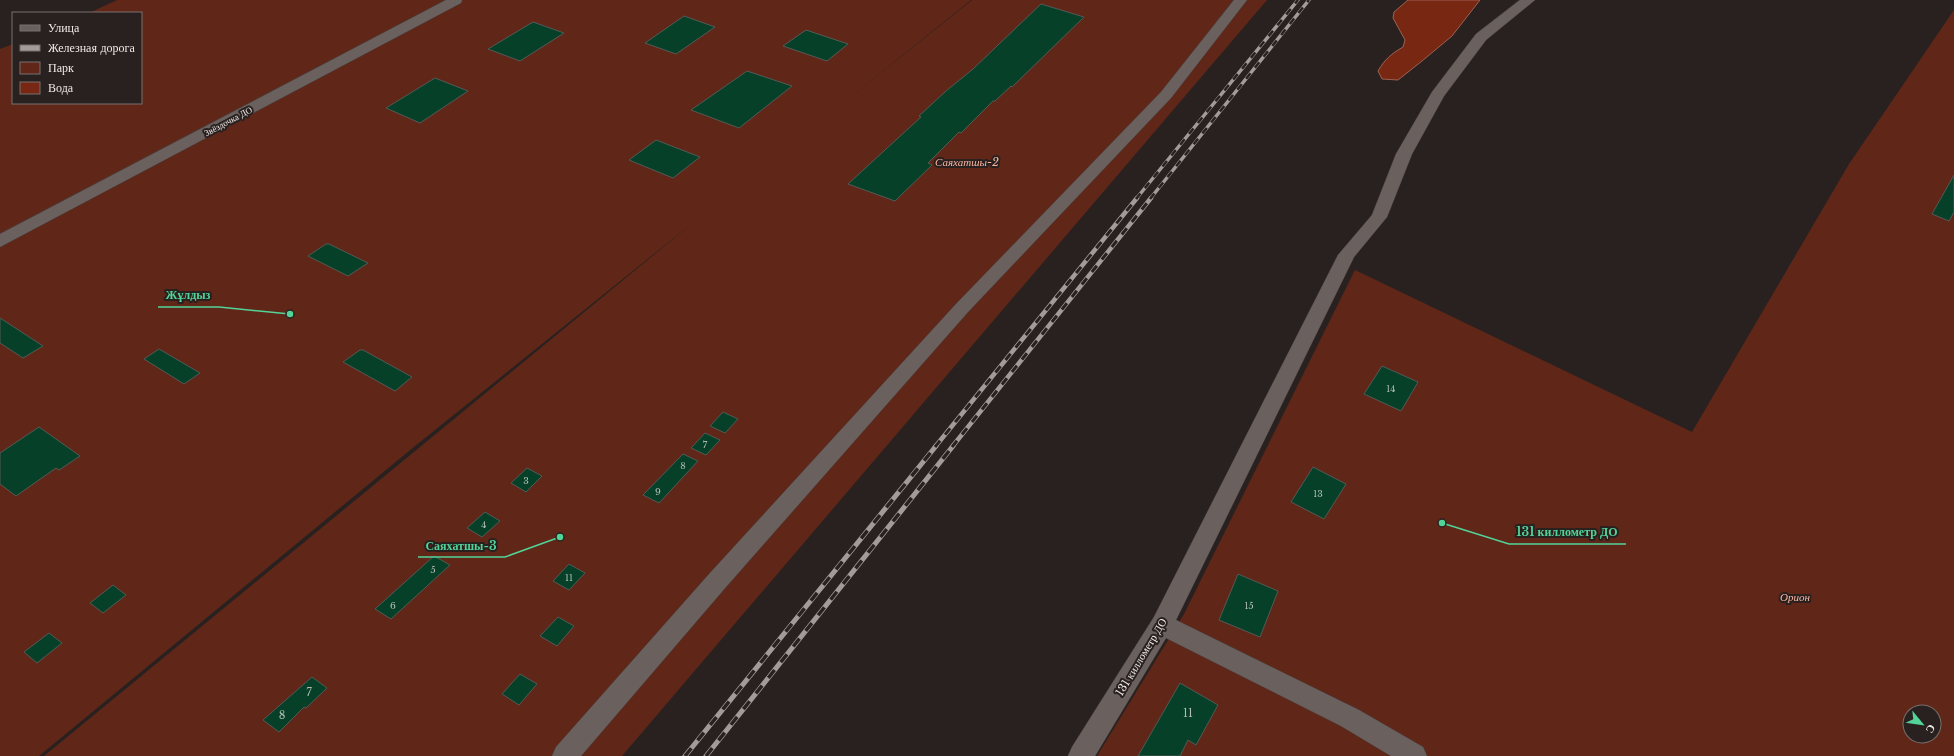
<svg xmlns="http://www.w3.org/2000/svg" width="1954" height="756" font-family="'Libre Baskerville',serif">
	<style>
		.green { fill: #602719; fill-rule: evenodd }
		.water { fill: #782713; stroke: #9b6152 }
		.building { fill: #064028; stroke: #525a55 }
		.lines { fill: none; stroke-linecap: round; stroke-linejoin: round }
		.minor-casing { stroke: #463f3e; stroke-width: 1 }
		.minor { fill: #6a615e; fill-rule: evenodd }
		.rail-far2-casing { stroke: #a19b99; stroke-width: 3.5 }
		.rail-far1-casing { stroke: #a19b99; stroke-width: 4.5 }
		.rail-casing { stroke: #a19b99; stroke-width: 5 }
		.rail-far2 { stroke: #29211f; stroke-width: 2.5; stroke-dasharray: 7; stroke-linecap: butt }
		.rail-far1 { stroke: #29211f; stroke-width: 3; stroke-dasharray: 8; stroke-linecap: butt }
		.rail { stroke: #29211f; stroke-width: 3.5; stroke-dasharray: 10; stroke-linecap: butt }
		.labels { text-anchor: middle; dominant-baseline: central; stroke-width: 4; stroke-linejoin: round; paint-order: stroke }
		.far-street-label { font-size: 9px; fill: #ede7e6; stroke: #29211f }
		.number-label { font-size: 9px; fill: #b3bdb6 }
		.park-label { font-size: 11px; font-style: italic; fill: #fbb4a1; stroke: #29211f }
		.street-label { font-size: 11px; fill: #ede7e6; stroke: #29211f }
		.near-number-label { font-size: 11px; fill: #b3bdb6 }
		.leader { fill: none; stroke: #52d397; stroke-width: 1.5 }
		.callout-dot { fill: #52d397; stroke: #29211f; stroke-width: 1.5 }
		.callout-label { font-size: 12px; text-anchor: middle; font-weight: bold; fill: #52d397; stroke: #29211f; stroke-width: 4; stroke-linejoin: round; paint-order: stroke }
	</style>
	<rect width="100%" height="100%" fill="#29211f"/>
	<g class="green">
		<path d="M 117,0 L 971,0 L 838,107 L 972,0 L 1267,0 L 622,756 L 44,756 L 695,221 L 415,446 L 39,756 L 0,756 L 0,49 L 13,44 L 13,103 L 141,103 L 141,13 L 89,13 Z"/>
		<path d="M 1954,10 L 1954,756 L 1097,756 L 1184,614 L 1355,270 L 1692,432 L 1849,164 ZM 1910,712 L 1934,712 L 1934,736 L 1910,736 Z"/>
	</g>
	<path class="water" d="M 1408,0 L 1480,0 L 1452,36 L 1422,61 L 1398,80 L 1382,79 L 1378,71 C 1385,59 1391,54 1403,47 L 1405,40 L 1393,18 L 1394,12 Z"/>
	<g class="building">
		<path d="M 1041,4 L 1084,17 L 1012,87 L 1011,86 L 995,101 L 993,101 L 961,133 L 959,132 L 928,163 L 932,165 L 895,201 L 848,184 L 921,117 L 919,116 L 946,91 L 973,69 Z"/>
		<path d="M 684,16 L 715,27 L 676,54 L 645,43 Z"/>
		<path d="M 533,22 L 564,33 L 520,61 L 488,49 Z"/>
		<path d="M 806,30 L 848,44 L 827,61 L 783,46 Z"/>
		<path d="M 747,71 L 792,86 L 739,128 L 691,110 Z"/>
		<path d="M 435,78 L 468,91 L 420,123 L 386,108 Z"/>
		<path d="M 656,140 L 700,157 L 673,178 L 629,160 Z"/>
		<path d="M 1954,175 L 1954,212 L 1949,221 L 1932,214 Z"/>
		<path d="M 326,244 L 329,244 L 368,263 L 348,276 L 308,256 Z"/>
		<path d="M 0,318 L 43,346 L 23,358 L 0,343 Z"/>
		<path d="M 159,349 L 200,373 L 184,384 L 144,359 Z"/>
		<path d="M 360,350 L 363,350 L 412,377 L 395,391 L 343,362 Z"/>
		<path d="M 1382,366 L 1418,382 L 1401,411 L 1364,394 Z"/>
		<path d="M 723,412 L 738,419 L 725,433 L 710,426 Z"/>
		<path d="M 39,427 L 80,456 L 59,470 L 56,468 L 16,496 L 0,484 L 0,453 Z"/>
		<path d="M 705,433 L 720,440 L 706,455 L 691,448 Z"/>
		<path d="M 683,454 L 698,461 L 659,503 L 643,495 Z"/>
		<path d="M 1313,467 L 1346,484 L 1324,519 L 1291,502 Z"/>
		<path d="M 527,468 L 542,476 L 526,492 L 511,483 Z"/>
		<path d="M 485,512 L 500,521 L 482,537 L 467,528 Z"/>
		<path d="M 434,556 L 450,565 L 391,619 L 375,609 Z"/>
		<path d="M 569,564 L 585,573 L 569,590 L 553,581 Z"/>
		<path d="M 1238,574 L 1278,591 L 1260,637 L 1219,620 Z"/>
		<path d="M 113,585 L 126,595 L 103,613 L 90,603 Z"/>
		<path d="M 558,617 L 574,626 L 557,646 L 540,636 Z"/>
		<path d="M 49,633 L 62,643 L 37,663 L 24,652 Z"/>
		<path d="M 520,674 L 537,684 L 519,705 L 502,694 Z"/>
		<path d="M 312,677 L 327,688 L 306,708 L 304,707 L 279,732 L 263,720 Z"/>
		<path d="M 1180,683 L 1218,705 L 1196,745 L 1188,740 L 1180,756 L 1138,756 Z"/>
	</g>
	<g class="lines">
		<g class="minor-casing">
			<g id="minor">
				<path d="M 446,0 L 462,0 L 461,3 L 0,247 L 0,234 Z"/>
				<path d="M 1234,0 L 1247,0 L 1171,98 L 968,312 L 726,587 L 581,756 L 552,756 L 556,747 L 710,573 L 956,304 L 1161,92 Z"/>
				<path d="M 1520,0 L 1535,0 L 1486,40 L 1444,96 L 1412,154 L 1387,217 L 1354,257 L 1176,620 L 1359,710 L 1423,747 L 1427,756 L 1391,756 L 1341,726 L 1166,638 L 1095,756 L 1068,756 L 1072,747 L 1154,617 L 1338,255 L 1372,215 L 1396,154 L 1432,92 L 1476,34 Z"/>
			</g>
		</g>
		<use href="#minor" class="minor"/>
		<g class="rail-far2-casing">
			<g id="rail-far2">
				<path d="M 1136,199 L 1298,0"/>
				<path d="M 1150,199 L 1309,0"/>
			</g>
		</g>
		<g class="rail-far1-casing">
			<g id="rail-far1">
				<path d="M 935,447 L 1137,198"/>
				<path d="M 952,447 L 1151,198"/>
			</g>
		</g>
		<g class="rail-casing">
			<g id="rail">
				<path d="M 685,756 L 936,446"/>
				<path d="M 706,756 L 953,446"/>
			</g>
		</g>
		<use href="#rail-far2" class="rail-far2"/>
		<use href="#rail-far1" class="rail-far1"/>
		<use href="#rail" class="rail"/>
	</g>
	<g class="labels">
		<g class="far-street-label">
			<text transform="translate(228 121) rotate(-28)">Звёздочка ДО</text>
		</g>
		<g class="number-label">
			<text x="1391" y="388">14</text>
			<text x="705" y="444">7</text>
			<text x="683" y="465">8</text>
			<text x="526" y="480">3</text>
			<text x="658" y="491">9</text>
			<text x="1318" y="493">13</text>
			<text x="484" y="524">4</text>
			<text x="433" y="569">5</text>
			<text x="569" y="577">11</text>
			<text x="393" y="605">6</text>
			<text x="1249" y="605">15</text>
		</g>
		<g class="park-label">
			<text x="967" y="162">Саяхатшы-2</text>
			<text x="1795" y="597">Орион</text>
		</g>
		<g class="street-label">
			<text transform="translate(1141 657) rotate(-59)">131 киллометр ДО</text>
		</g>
		<g class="near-number-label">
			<text x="309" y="692">7</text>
			<text x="1188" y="713">11</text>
			<text x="282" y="715">8</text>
		</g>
	</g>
	<path class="leader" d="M290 314L219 307H158M1442 523L1509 544H1626M560 537L505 557H418"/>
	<g class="callout-dot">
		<circle cx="290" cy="314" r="4"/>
		<circle cx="1442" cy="523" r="4"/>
		<circle cx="560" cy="537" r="4"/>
	</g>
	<g class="callout-label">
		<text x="188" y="299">Жұлдыз</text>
		<text x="1567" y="536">131 киллометр ДО</text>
		<text x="461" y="550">Саяхатшы-3</text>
	</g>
	<rect x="12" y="12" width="130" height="92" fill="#29211f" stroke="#77706f"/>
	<rect x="20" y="25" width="20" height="6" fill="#6a615e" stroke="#77706f"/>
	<text x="48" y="32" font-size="12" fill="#ede7e6">Улица</text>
	<rect x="20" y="45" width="20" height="6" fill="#a19b99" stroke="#77706f"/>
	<text x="48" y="52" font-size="12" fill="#ede7e6">Железная дорога</text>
	<rect x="20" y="62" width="20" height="12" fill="#602719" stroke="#77706f"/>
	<text x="48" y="72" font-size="12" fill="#ede7e6">Парк</text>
	<rect x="20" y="82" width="20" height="12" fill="#782713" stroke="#77706f"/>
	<text x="48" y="92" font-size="12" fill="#ede7e6">Вода</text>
	<g transform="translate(1922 724) rotate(119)"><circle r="19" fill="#29211f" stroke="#77706f"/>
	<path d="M0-3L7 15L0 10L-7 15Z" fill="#52d397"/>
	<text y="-6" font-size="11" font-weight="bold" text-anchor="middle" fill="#ede7e6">С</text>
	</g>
</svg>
